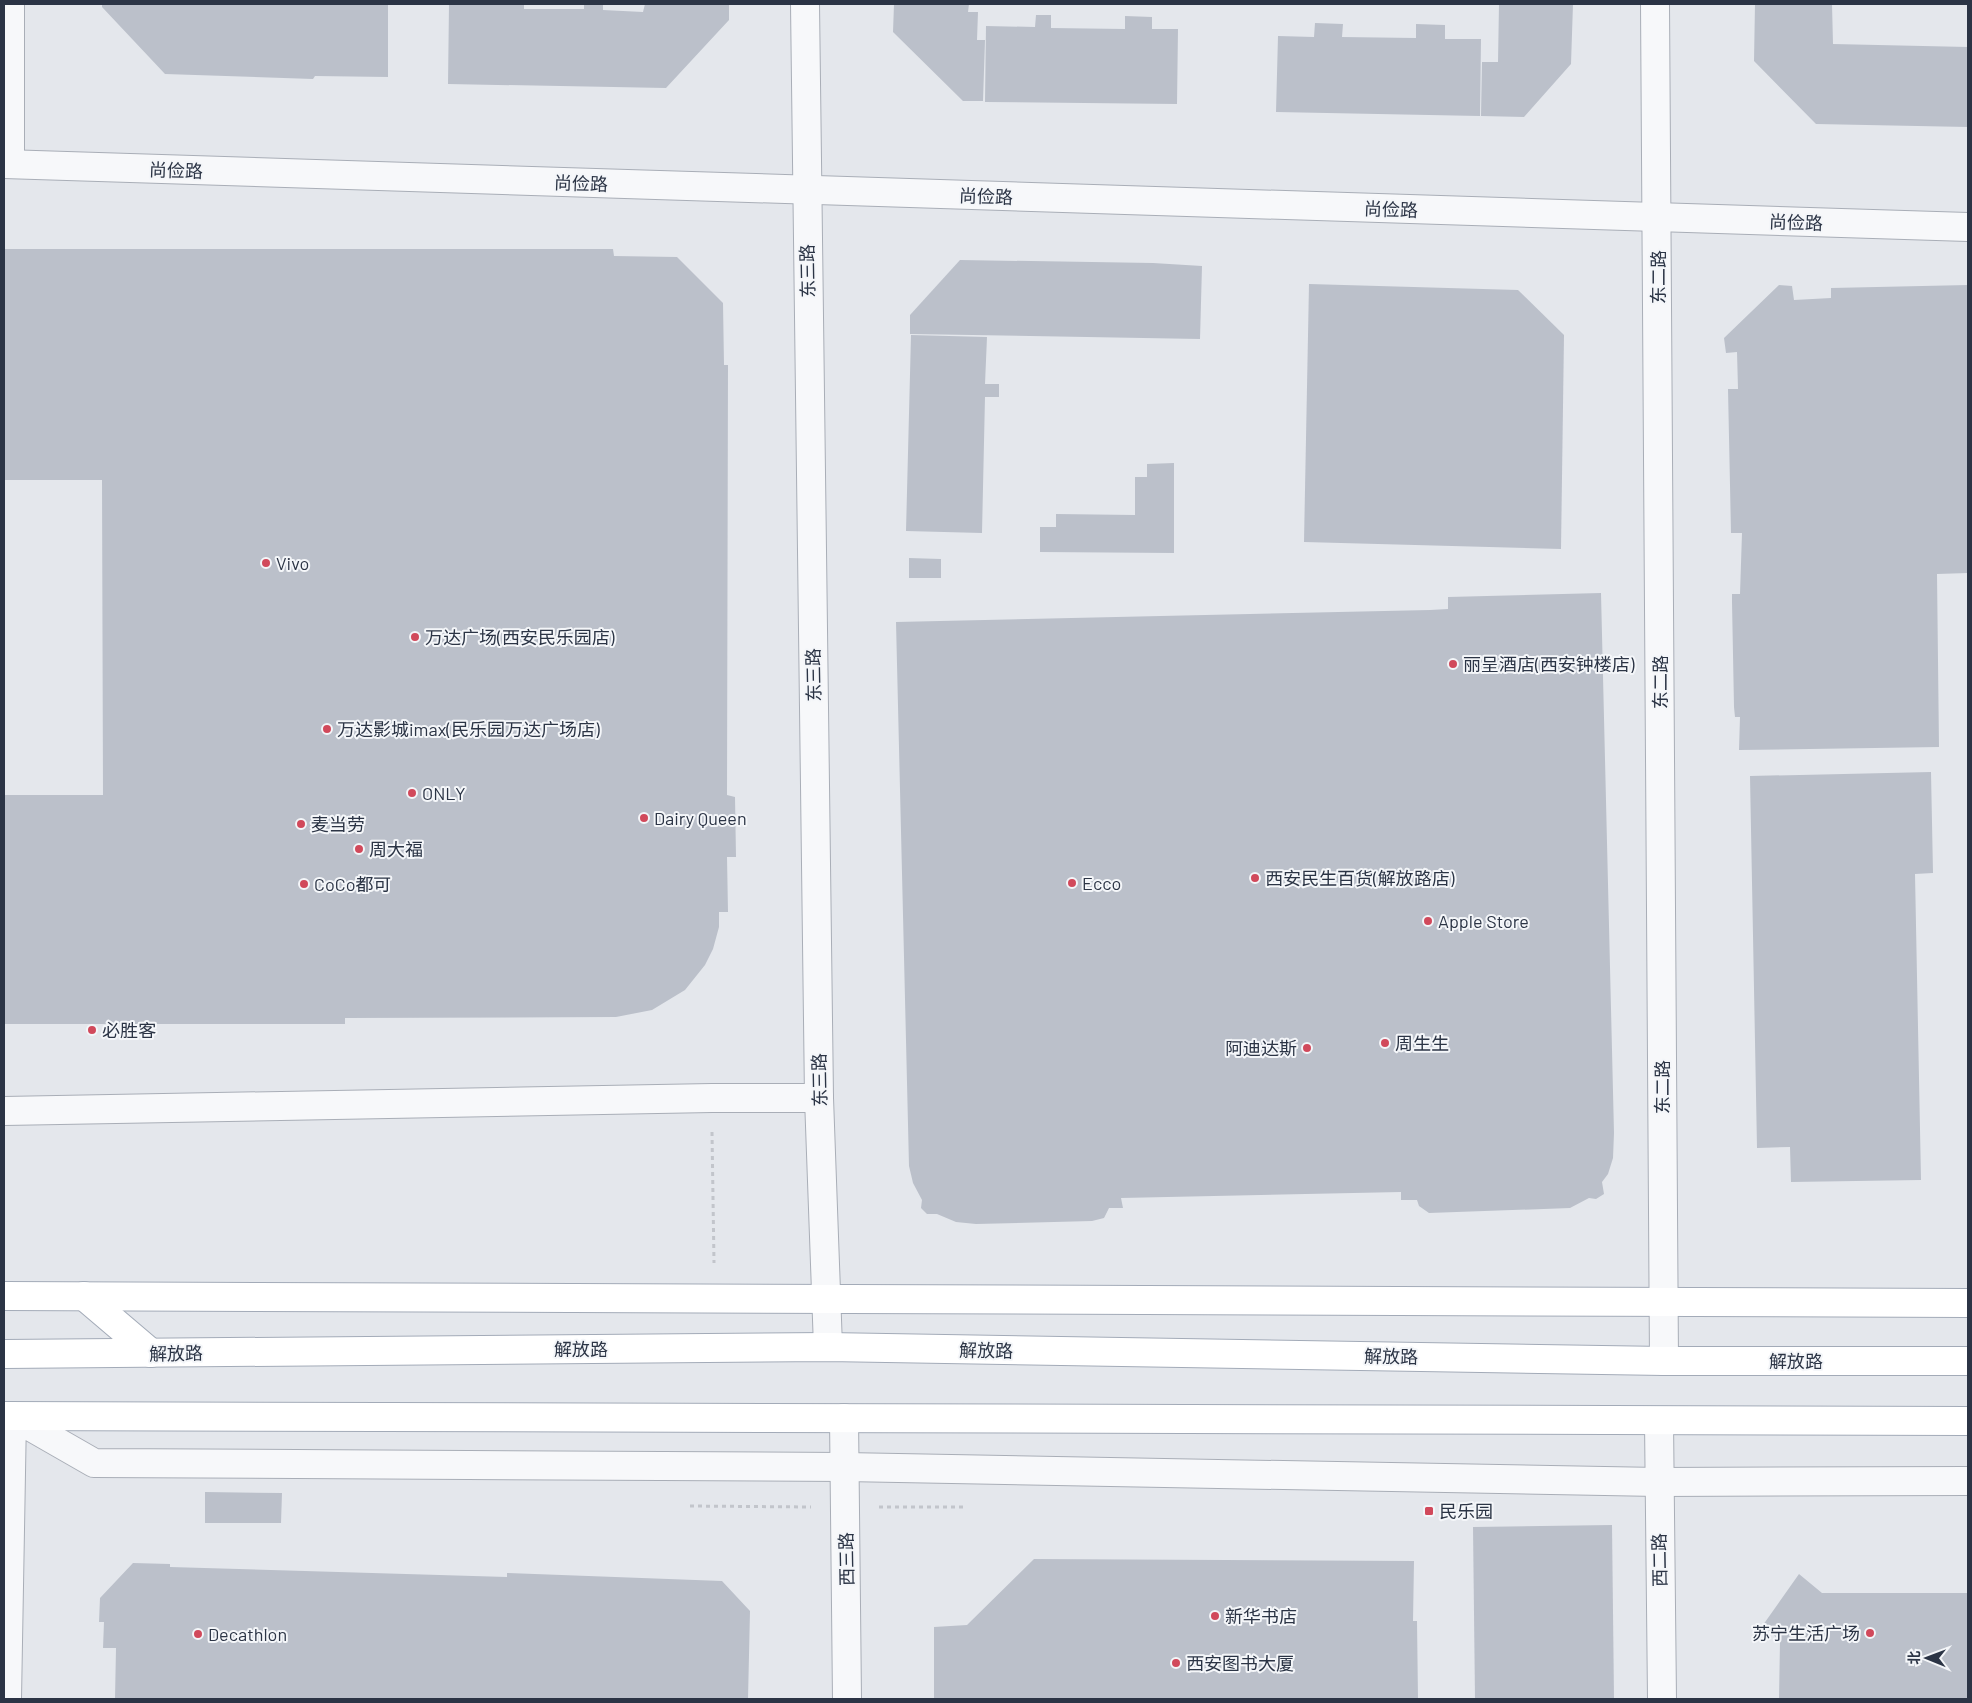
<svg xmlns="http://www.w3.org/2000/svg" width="1972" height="1703" font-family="Barlow,'Noto Sans SC',sans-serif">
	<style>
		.building { fill: #bbc0ca }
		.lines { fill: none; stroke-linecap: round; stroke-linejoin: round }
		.minor-casing { stroke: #a9aeb7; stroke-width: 30 }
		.major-casing { stroke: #a3abb8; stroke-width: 30 }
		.path { stroke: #c2c5cb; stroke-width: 3; stroke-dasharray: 4 4; stroke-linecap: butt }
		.minor { stroke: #f7f8fa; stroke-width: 28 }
		.major { stroke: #fff; stroke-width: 28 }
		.poi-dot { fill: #d1495b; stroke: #f4f6f9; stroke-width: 2 }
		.labels { text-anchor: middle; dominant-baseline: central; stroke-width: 4; stroke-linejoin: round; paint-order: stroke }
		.street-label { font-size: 18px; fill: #2b3445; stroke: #f4f6f9 }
		.poi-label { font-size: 18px; fill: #2b3445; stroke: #f4f6f9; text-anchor: start }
	</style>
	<rect width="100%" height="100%" fill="#e4e7ec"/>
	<g class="building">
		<path d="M 102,4 L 388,4 L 388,77 L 315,76 L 313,79 L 165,74 L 102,7 Z"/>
		<path d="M 449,4 L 524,4 L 524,9 L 584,9 L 584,4 L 603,4 L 603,10 L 643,12 L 645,4 L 729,4 L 729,20 L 666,88 L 448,84 Z"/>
		<path d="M 894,4 L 969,4 L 968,12 L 978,12 L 977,40 L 985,40 L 983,101 L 963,101 L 893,32 Z"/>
		<path d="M 1499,4 L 1573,4 L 1571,64 L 1524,117 L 1481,116 L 1482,62 L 1498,62 Z"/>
		<path d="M 1755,4 L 1832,4 L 1833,44 L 1968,47 L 1968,127 L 1816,124 L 1754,61 Z"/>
		<path d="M 1036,15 L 1051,15 L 1051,28 L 1125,29 L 1125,16 L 1152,17 L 1152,29 L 1178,29 L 1177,104 L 985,102 L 986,26 L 1035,27 Z"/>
		<path d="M 1315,23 L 1343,24 L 1342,37 L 1416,38 L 1416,24 L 1445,25 L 1445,39 L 1481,39 L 1480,116 L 1276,112 L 1278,36 L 1314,37 Z"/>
		<path d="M 4,249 L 613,249 L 614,256 L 677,257 L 723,303 L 724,365 L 728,365 L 727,795 L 735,797 L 736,857 L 727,857 L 728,912 L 719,912 L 719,927 L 713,949 L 705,965 L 685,990 L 652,1010 L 616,1017 L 345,1018 L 345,1024 L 4,1024 L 4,795 L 103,795 L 102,480 L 4,480 Z"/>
		<path d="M 960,260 L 1153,263 L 1202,266 L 1200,339 L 910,334 L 910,315 Z"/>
		<path d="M 1309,284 L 1518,290 L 1564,335 L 1561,549 L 1304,542 Z"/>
		<path d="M 1779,285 L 1792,286 L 1794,300 L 1831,298 L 1831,288 L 1968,285 L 1968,573 L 1937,574 L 1939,747 L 1739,750 L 1740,717 L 1735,717 L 1734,707 L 1732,602 L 1732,594 L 1740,594 L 1742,533 L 1731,533 L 1728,389 L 1738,389 L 1737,352 L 1726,353 L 1724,338 Z"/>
		<path d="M 911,335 L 987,337 L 985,384 L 999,384 L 999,397 L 985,397 L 982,533 L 906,531 Z"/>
		<path d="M 1174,463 L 1174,553 L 1040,552 L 1040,527 L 1056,527 L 1056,514 L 1135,515 L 1135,477 L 1147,477 L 1147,464 Z"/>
		<path d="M 909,558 L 941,559 L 941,578 L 909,578 Z"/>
		<path d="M 1601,593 L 1614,1133 L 1613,1158 L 1608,1174 L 1602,1182 L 1604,1194 L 1596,1199 L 1589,1198 L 1570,1208 L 1429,1213 L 1419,1206 L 1417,1200 L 1401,1200 L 1401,1192 L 1121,1198 L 1123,1208 L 1109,1208 L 1104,1218 L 1092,1221 L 976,1224 L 956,1222 L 937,1214 L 927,1214 L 921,1208 L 922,1200 L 913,1183 L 909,1166 L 896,622 L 1430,610 L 1448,609 L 1448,597 Z"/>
		<path d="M 1931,772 L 1933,873 L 1915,874 L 1921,1180 L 1791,1182 L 1790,1147 L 1757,1148 L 1750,776 Z"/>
		<path d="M 205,1492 L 282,1493 L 281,1523 L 205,1523 Z"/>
		<path d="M 1612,1525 L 1614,1699 L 1475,1699 L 1473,1527 Z"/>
		<path d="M 1034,1559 L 1414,1561 L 1413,1621 L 1417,1621 L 1418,1699 L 934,1699 L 934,1627 L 967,1625 Z"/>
		<path d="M 133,1563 L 170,1564 L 170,1567 L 507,1577 L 507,1573 L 722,1581 L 750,1611 L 748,1699 L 115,1699 L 116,1648 L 103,1648 L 104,1622 L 99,1622 L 100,1598 Z"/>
		<path d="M 1799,1574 L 1822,1593 L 1968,1593 L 1968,1699 L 1779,1699 L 1780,1641 L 1763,1625 Z"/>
	</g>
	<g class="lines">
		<g class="minor-casing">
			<g id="minor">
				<path d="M 10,4 L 10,164"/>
				<path d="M 805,4 L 819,1098 L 828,1347"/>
				<path d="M 1655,4 L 1664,1361"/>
				<path d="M 4,164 L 1968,227"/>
				<path d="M 4,1111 L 712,1098 L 819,1098"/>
				<path d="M 844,1418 L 847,1699"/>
				<path d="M 1659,1421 L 1662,1699"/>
				<path d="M 7,1699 L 12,1416 L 94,1463 L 845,1467 L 1658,1482 L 1968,1481"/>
			</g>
		</g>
		<g class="major-casing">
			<g id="major">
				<path d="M 4,1296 L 1968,1303"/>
				<path d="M 84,1296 L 151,1353"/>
				<path d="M 4,1354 L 828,1347 L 1664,1361 L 1968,1361"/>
				<path d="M 4,1416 L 1968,1421"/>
			</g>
		</g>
		<g class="path">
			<path d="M 712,1132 L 714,1263"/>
			<path d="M 690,1506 L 811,1507"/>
			<path d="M 879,1507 L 965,1507"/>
		</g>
		<use href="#minor" class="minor"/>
		<use href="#major" class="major"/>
	</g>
	<g class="poi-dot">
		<circle cx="266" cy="563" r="5"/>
		<circle cx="415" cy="637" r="5"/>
		<circle cx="1453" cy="664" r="5"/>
		<circle cx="327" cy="729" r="5"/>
		<circle cx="412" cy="793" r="5"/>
		<circle cx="644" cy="818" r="5"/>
		<circle cx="301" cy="824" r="5"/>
		<circle cx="359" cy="849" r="5"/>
		<circle cx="1255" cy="878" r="5"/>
		<circle cx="1072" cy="883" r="5"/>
		<circle cx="304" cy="884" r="5"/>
		<circle cx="1428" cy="921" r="5"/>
		<circle cx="92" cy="1030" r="5"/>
		<circle cx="1385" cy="1043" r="5"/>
		<circle cx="1307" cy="1048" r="5"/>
		<rect x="1424" y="1506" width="10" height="10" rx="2.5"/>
		<circle cx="1215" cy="1616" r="5"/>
		<circle cx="1870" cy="1633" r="5"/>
		<circle cx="198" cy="1634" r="5"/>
		<circle cx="1176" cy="1663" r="5"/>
	</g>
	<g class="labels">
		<g class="street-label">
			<text transform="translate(176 170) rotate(2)">尚俭路</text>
			<text transform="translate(581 183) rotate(2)">尚俭路</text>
			<text transform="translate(986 196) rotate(2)">尚俭路</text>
			<text transform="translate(1391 209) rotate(2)">尚俭路</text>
			<text transform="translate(1796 222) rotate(2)">尚俭路</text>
			<text transform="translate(807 271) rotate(-91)">东三路</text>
			<text transform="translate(1658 277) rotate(-90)">东二路</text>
			<text transform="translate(813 675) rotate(-91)">东三路</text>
			<text transform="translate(1660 682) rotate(-90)">东二路</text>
			<text transform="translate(819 1080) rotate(-91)">东三路</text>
			<text transform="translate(1662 1087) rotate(-90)">东二路</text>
			<text x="581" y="1349">解放路</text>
			<text transform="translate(986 1350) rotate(1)">解放路</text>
			<text transform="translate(176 1353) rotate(-1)">解放路</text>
			<text transform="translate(1391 1356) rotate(1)">解放路</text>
			<text x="1796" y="1361">解放路</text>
			<text transform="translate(846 1559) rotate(-91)">西三路</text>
			<text transform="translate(1659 1560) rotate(-91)">西二路</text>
		</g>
		<g class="poi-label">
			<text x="276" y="563">Vivo</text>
			<text x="425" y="637">万达广场(西安民乐园店)</text>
			<text x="1463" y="664">丽呈酒店(西安钟楼店)</text>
			<text x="337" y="729">万达影城imax(民乐园万达广场店)</text>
			<text x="422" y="793">ONLY</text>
			<text x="654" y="818">Dairy Queen</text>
			<text x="311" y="824">麦当劳</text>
			<text x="369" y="849">周大福</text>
			<text x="1265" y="878">西安民生百货(解放路店)</text>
			<text x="1082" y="883">Ecco</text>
			<text x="314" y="884">CoCo都可</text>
			<text x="1438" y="921">Apple Store</text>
			<text x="102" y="1030">必胜客</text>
			<text x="1395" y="1043">周生生</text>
			<text x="1297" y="1048" text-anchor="end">阿迪达斯</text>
			<text x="1439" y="1511">民乐园</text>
			<text x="1225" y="1616">新华书店</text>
			<text x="1860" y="1633" text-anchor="end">苏宁生活广场</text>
			<text x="208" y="1634">Decathlon</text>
			<text x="1186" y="1663">西安图书大厦</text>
		</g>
	</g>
	<rect width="1972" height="1703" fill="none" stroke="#2b3445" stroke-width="10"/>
	<g transform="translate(1927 1658) rotate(271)" stroke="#f4f6f9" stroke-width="4" paint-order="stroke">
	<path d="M0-4L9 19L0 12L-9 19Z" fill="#2b3445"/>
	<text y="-8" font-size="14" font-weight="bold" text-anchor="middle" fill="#2b3445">北</text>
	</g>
</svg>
